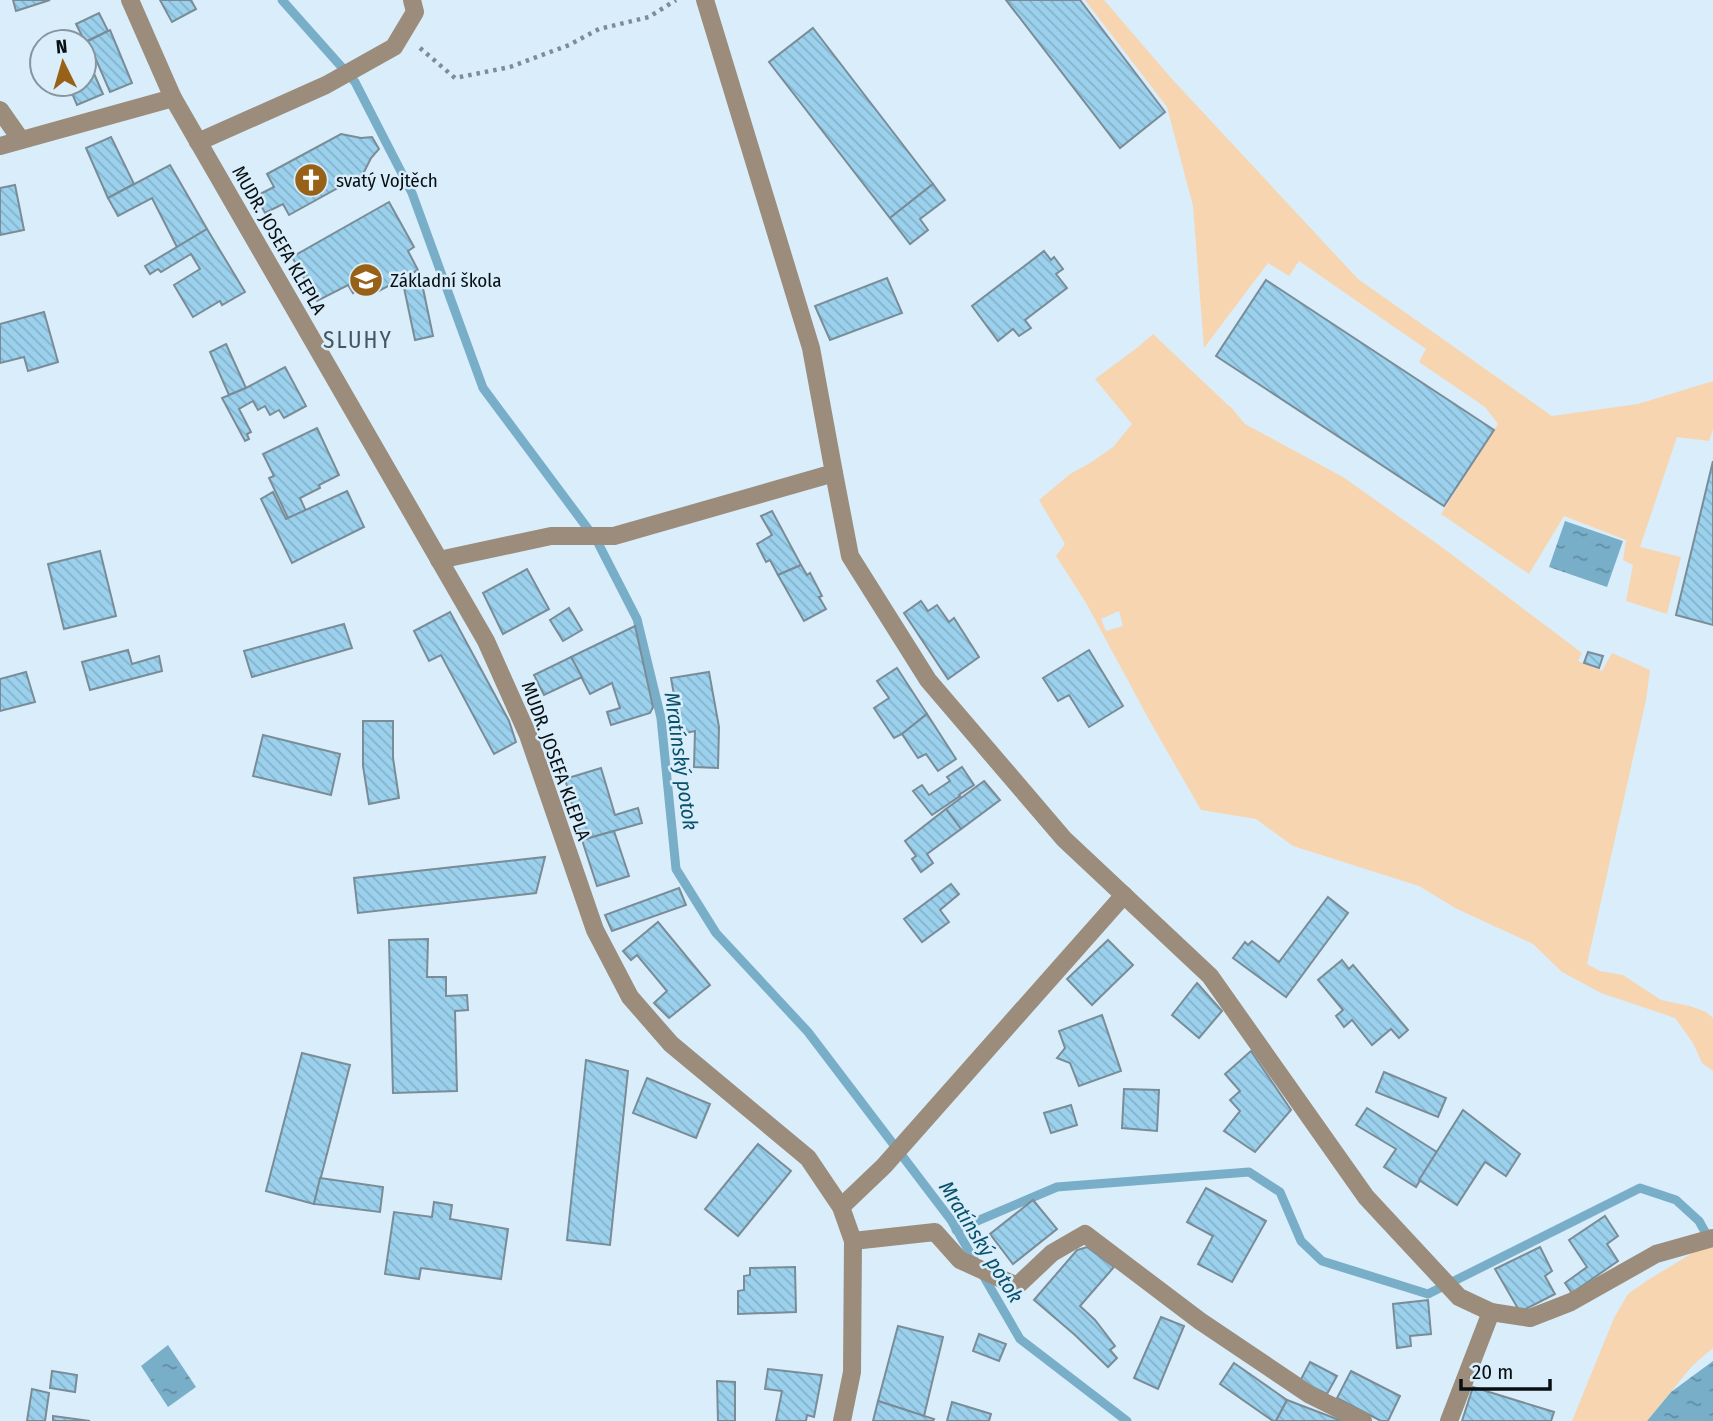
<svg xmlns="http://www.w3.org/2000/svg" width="1713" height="1421" font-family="'Fira Sans Condensed',sans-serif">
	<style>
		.green { fill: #f7d5b1; fill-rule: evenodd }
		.water { fill: url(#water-ripples) }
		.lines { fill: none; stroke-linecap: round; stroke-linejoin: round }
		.stream { stroke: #79aec9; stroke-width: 9 }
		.building { fill: url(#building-back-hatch); stroke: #798c97; stroke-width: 2 }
		.path { stroke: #7e8d95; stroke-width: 4.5; stroke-dasharray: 3.5 5; stroke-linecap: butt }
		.minor { stroke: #9c8c7b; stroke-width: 18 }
		.tertiary { stroke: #9c8c7b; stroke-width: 18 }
		.labels { text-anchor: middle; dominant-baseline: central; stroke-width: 5; stroke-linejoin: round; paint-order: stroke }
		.poi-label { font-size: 19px; fill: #091014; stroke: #d9eefa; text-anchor: start }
		.street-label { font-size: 19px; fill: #091014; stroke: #d9eefa }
		.water-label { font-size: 21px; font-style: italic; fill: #08506c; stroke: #d9eefa }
		.quarter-label { font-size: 23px; letter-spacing: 2px; fill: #455660; stroke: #d9eefa }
	</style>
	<defs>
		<pattern id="water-ripples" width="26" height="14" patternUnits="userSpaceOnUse" patternTransform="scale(1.75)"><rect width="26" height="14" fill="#79aec9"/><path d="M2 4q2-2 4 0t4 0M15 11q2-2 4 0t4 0" fill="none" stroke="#618ca2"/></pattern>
		<pattern id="building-back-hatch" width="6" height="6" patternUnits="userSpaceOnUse" patternTransform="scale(1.75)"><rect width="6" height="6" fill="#9bd1ed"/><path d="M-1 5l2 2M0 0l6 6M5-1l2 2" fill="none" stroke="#84b2ca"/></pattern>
	</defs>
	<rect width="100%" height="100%" fill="#d9eefa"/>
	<g class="green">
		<path d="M 1085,0 L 1104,0 L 1172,79 L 1358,279 L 1552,416 L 1638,404 L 1713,381 L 1713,429 L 1709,441 L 1677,437 L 1640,547 L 1681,557 L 1667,614 L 1626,601 L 1633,565 L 1623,560 L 1626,540 L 1564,516 L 1529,574 L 1441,514 L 1498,424 L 1485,407 L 1419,362 L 1426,349 L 1299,261 L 1289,276 L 1268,263 L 1204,348 L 1193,206 L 1167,107 Z"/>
		<path d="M 1153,334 L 1229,406 L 1230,406 L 1245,424 L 1343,477 L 1439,545 L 1582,653 L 1578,661 L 1602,671 L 1612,653 L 1650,670 L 1646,700 L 1587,964 L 1600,971 L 1623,975 L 1661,1000 L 1690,1006 L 1706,1012 L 1713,1018 L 1713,1071 L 1702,1063 L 1693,1043 L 1675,1018 L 1601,993 L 1562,972 L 1533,944 L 1457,909 L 1419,886 L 1293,846 L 1256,819 L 1201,810 L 1152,725 L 1086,603 L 1056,556 L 1065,544 L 1039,500 L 1070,474 L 1090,463 L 1113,447 L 1132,424 L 1095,379 L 1138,347 ZM 1119,611 L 1123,626 L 1106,631 L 1101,619 Z"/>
		<path d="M 1713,1247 L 1713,1348 L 1693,1365 L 1647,1421 L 1572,1421 L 1614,1318 L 1628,1294 L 1648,1280 L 1694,1252 Z"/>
	</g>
	<g class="water">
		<path d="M 1565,521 L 1623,541 L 1607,587 L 1549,567 Z"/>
		<path d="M 168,1345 L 196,1387 L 168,1407 L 141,1366 Z"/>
		<path d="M 1713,1361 L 1713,1421 L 1647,1421 L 1671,1392 Z"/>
	</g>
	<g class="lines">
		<g class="stream">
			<path d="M 282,0 L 355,82 L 412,193 L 483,388 L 597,541 L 637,619 L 661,718 L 676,869 L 716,933 L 808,1032 L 951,1220 L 1020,1339 L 1127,1421"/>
			<path d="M 956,1230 L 1057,1187 L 1249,1172 L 1280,1192 L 1301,1241 L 1322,1261 L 1428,1294 L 1640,1188 L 1676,1200 L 1699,1221 L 1709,1239"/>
		</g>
	</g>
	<g class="building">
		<path d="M 13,0 L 50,0 L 16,11 Z"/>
		<path d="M 160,0 L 191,0 L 196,9 L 172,22 Z"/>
		<path d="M 1006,0 L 1080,0 L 1165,112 L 1120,148 Z"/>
		<path d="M 99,13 L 108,31 L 85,42 L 76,24 Z"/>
		<path d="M 813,28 L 933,184 L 890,218 L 769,62 Z"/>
		<path d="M 110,30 L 132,83 L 110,92 L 88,41 Z"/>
		<path d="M 84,51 L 103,94 L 77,105 L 68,84 L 84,84 Z"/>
		<path d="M 341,134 L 361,138 L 372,137 L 379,149 L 371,158 L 363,174 L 289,215 L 283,204 L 265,213 L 256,196 L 274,187 L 267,174 Z"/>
		<path d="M 111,137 L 134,184 L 108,198 L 86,148 Z"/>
		<path d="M 170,165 L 207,229 L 177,247 L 152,198 L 118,216 L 108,198 Z"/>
		<path d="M 933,184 L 945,200 L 920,219 L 928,230 L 910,244 L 890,218 Z"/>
		<path d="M 15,185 L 24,230 L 0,235 L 0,188 Z"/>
		<path d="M 389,202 L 414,247 L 408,251 L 418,270 L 379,291 L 378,289 L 371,293 L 363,290 L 362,287 L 353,293 L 348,285 L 317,301 L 292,257 Z"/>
		<path d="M 207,229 L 245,292 L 222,305 L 220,301 L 193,317 L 174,285 L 200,269 L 191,254 L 161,272 L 158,269 L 150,274 L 145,266 Z"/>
		<path d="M 1044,251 L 1051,260 L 1054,257 L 1063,269 L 1056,274 L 1067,288 L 1025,320 L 1031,328 L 1019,336 L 1013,329 L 998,341 L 972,306 Z"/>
		<path d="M 420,274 L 433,336 L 415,340 L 403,283 Z"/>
		<path d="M 887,278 L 902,313 L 830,340 L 815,306 Z"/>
		<path d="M 1266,280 L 1494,430 L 1444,506 L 1216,356 Z"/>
		<path d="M 44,312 L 58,362 L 28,371 L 24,357 L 0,363 L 0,324 Z"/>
		<path d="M 226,344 L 246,388 L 229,395 L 210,352 Z"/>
		<path d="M 285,367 L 306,406 L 284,418 L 279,410 L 270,415 L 265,406 L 258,410 L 253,401 L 239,409 L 251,432 L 247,434 L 249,439 L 245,441 L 222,398 L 246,388 Z"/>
		<path d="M 317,428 L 339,475 L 319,485 L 320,488 L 300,498 L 306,511 L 288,518 L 269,478 L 274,476 L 263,454 Z"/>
		<path d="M 1713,461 L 1713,625 L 1676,615 Z"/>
		<path d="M 347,491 L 364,527 L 292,563 L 261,499 L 273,492 L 286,519 Z"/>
		<path d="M 772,511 L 801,565 L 778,575 L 770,560 L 766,562 L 757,544 L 772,535 L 761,516 Z"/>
		<path d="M 100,551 L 116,616 L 64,629 L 48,564 Z"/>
		<path d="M 801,565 L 807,575 L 810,573 L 822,596 L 819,597 L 826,609 L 804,621 L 778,575 Z"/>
		<path d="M 527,569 L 549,609 L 503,634 L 483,593 Z"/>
		<path d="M 921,601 L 928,611 L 937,605 L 949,622 L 954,618 L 979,657 L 948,679 L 904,613 Z"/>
		<path d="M 569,608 L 582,630 L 563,641 L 550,620 Z"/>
		<path d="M 450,612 L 509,721 L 516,742 L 494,754 L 441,655 L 429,661 L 414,631 Z"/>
		<path d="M 344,624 L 352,648 L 252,677 L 244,651 Z"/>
		<path d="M 635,626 L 653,707 L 650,713 L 611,725 L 607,712 L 620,708 L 612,683 L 590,694 L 571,657 Z"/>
		<path d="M 128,650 L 132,664 L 159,656 L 162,671 L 90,690 L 82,662 Z"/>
		<path d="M 1089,650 L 1123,706 L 1089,727 L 1069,695 L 1058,701 L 1043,678 Z"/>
		<path d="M 1588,652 L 1603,656 L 1599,668 L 1584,663 Z"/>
		<path d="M 571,657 L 582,677 L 544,695 L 534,675 Z"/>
		<path d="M 897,668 L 927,714 L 902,734 L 894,738 L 874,708 L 889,698 L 877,681 Z"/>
		<path d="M 26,672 L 35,702 L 0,711 L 0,679 Z"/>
		<path d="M 709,672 L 719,727 L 718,768 L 694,767 L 695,731 L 681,734 L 671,678 Z"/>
		<path d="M 927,714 L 956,759 L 938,771 L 926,754 L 918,758 L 902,734 Z"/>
		<path d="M 363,721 L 393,721 L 393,758 L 399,798 L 369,804 L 363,766 Z"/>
		<path d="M 263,735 L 340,754 L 331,795 L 253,776 Z"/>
		<path d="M 962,767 L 974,785 L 959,795 L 960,796 L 932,815 L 913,791 L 922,785 L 929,795 L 950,781 L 947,777 Z"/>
		<path d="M 601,768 L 615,815 L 638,808 L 642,823 L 582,840 L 565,779 Z"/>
		<path d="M 984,781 L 1000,800 L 961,829 L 946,809 Z"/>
		<path d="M 946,809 L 961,829 L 927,854 L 933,863 L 921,872 L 912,859 L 916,856 L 905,841 Z"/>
		<path d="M 614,831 L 629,876 L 597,886 L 582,840 Z"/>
		<path d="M 545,857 L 536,893 L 358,913 L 354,878 Z"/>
		<path d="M 951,884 L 959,894 L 940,910 L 949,922 L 922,942 L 904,919 Z"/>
		<path d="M 679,888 L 686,905 L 612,931 L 605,915 Z"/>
		<path d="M 1328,897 L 1348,913 L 1286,997 L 1233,958 L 1245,942 L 1248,945 L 1252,941 L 1279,962 Z"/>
		<path d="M 658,922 L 710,985 L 669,1018 L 654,1003 L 667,991 L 637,955 L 631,960 L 623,951 Z"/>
		<path d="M 428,939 L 427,977 L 446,977 L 446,996 L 467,995 L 468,1010 L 455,1011 L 457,1091 L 393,1093 L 389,940 Z"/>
		<path d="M 1108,940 L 1133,965 L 1092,1005 L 1067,979 Z"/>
		<path d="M 1342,960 L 1349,969 L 1353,965 L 1408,1030 L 1399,1038 L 1391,1029 L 1372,1045 L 1352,1020 L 1344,1027 L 1336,1016 L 1343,1010 L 1318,980 Z"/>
		<path d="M 1197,983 L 1222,1011 L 1199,1038 L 1172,1015 Z"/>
		<path d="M 1102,1015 L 1121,1071 L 1079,1086 L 1070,1063 L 1057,1058 L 1065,1048 L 1059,1031 Z"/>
		<path d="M 1251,1051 L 1291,1110 L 1255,1152 L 1224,1131 L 1240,1111 L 1230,1100 L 1240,1091 L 1225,1074 Z"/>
		<path d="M 302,1053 L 350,1065 L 314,1204 L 266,1191 Z"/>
		<path d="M 586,1060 L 628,1071 L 610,1245 L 567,1240 Z"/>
		<path d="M 1384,1072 L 1446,1098 L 1438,1117 L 1376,1092 Z"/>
		<path d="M 647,1078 L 710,1104 L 696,1138 L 633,1113 Z"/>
		<path d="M 1124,1089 L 1159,1090 L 1157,1131 L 1122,1128 Z"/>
		<path d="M 1071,1105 L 1077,1125 L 1051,1133 L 1044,1113 Z"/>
		<path d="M 1367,1108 L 1437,1152 L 1416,1187 L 1384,1167 L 1396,1149 L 1356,1125 Z"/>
		<path d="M 1463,1110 L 1520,1154 L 1506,1176 L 1485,1162 L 1457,1205 L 1419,1180 Z"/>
		<path d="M 758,1144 L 791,1171 L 738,1236 L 705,1209 Z"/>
		<path d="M 320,1178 L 383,1187 L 380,1212 L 314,1204 Z"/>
		<path d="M 1206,1188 L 1266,1221 L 1232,1282 L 1198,1264 L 1213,1236 L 1187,1222 Z"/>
		<path d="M 1033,1200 L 1057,1229 L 1013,1264 L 990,1234 Z"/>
		<path d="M 434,1202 L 452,1205 L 450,1219 L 508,1229 L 501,1279 L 421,1268 L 419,1279 L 385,1274 L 394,1212 L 432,1217 Z"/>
		<path d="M 1605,1216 L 1618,1236 L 1607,1244 L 1618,1261 L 1572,1293 L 1565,1283 L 1587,1267 L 1569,1240 Z"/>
		<path d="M 1087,1247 L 1114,1267 L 1080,1306 L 1095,1320 L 1115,1346 L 1110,1350 L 1117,1358 L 1108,1367 L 1075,1335 L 1034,1300 L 1077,1250 Z"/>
		<path d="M 1540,1247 L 1552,1271 L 1545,1276 L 1555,1294 L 1520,1312 L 1495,1269 Z"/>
		<path d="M 795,1267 L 796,1312 L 738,1314 L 738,1291 L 744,1290 L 744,1276 L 750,1275 L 750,1268 Z"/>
		<path d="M 1428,1300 L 1431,1334 L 1410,1336 L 1411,1346 L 1397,1348 L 1393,1304 Z"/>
		<path d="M 1161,1317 L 1184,1326 L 1158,1389 L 1134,1378 Z"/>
		<path d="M 898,1326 L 943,1337 L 924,1416 L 878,1401 Z"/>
		<path d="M 979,1334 L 1006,1344 L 999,1361 L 973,1351 Z"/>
		<path d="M 1310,1362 L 1337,1376 L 1327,1394 L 1300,1381 Z"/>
		<path d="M 1234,1363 L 1287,1400 L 1276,1421 L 1273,1421 L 1220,1384 Z"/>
		<path d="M 768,1369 L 822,1375 L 814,1417 L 807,1415 L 806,1421 L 776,1421 L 782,1391 L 765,1389 Z"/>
		<path d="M 52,1371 L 77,1375 L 75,1392 L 50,1388 Z"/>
		<path d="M 1351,1371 L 1400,1396 L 1388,1421 L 1381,1421 L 1337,1398 Z"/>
		<path d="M 717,1381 L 735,1382 L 735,1421 L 718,1421 Z"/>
		<path d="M 1473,1387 L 1554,1412 L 1551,1421 L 1462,1421 Z"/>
		<path d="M 32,1389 L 49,1393 L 45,1421 L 27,1421 Z"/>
		<path d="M 1287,1400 L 1342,1421 L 1276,1421 Z"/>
		<path d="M 878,1401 L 934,1419 L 933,1421 L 873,1421 Z"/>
		<path d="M 952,1402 L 991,1414 L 989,1421 L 947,1421 Z"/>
		<path d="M 53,1416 L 90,1421 L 53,1421 Z"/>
	</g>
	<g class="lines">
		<path class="path" d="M 420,48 L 455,78 L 510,67 L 569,45 L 599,29 L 649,17 L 676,0"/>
		<g class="minor">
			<path d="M 0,110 L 21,140"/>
			<path d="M 198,142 L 326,85 L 394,47 L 415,12 L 412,0"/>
			<path d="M 0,146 L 173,98"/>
			<path d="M 834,473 L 850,556 L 928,680 L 1064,839 L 1210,976 L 1366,1197 L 1459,1297 L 1491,1312 L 1530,1318 L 1571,1302 L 1656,1254 L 1713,1238"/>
			<path d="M 439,560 L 551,536 L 614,536 L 834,473 L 811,348 L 705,0"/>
			<path d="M 841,1207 L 884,1166 L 1124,895"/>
			<path d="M 853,1241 L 935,1232 L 960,1260 L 1017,1286 L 1052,1253 L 1085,1234 L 1200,1321 L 1310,1395 L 1363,1421"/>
			<path d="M 1449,1421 L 1491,1312"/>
		</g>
		<path class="tertiary" d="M 130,0 L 173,98 L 486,641 L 528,735 L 595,930 L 630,997 L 671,1044 L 808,1158 L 841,1207 L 853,1241 L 852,1372 L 842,1421"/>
	</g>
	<defs>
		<g id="church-disc" transform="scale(1.75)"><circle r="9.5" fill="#976218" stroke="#d9eefa"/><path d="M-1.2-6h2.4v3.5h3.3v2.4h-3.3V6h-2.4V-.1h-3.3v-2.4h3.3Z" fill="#fff"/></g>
		<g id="school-disc" transform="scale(1.75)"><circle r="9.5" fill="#976218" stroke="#d9eefa"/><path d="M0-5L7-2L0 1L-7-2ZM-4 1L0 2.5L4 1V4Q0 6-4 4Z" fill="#fff"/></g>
	</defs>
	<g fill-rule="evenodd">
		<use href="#church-disc" x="311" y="180"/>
		<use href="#school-disc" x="366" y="280"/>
	</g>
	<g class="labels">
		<g class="poi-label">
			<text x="336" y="180">svatý Vojtěch</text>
			<text x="390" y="280">Základní škola</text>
		</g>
		<g class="street-label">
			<text transform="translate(279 240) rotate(60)">MUDR. JOSEFA KLEPLA</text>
			<text transform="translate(556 761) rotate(70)">MUDR. JOSEFA KLEPLA</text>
		</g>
		<g class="water-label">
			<text transform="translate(681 761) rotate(82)">Mratínský potok</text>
			<text transform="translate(981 1242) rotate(58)">Mratínský potok</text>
		</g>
		<g class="quarter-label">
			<text x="358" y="340">SLUHY</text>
		</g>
	</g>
	<g transform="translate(63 63) rotate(355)"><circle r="33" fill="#d9eefa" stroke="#86959e" stroke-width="2"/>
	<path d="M0-5L12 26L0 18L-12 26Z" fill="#976218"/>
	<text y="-10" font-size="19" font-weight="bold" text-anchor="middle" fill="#091014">N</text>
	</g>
	<path d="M1461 1379v10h89v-10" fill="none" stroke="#091014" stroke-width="3.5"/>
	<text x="1472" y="1379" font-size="21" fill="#091014" stroke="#d9eefa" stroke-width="5" paint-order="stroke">20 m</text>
</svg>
